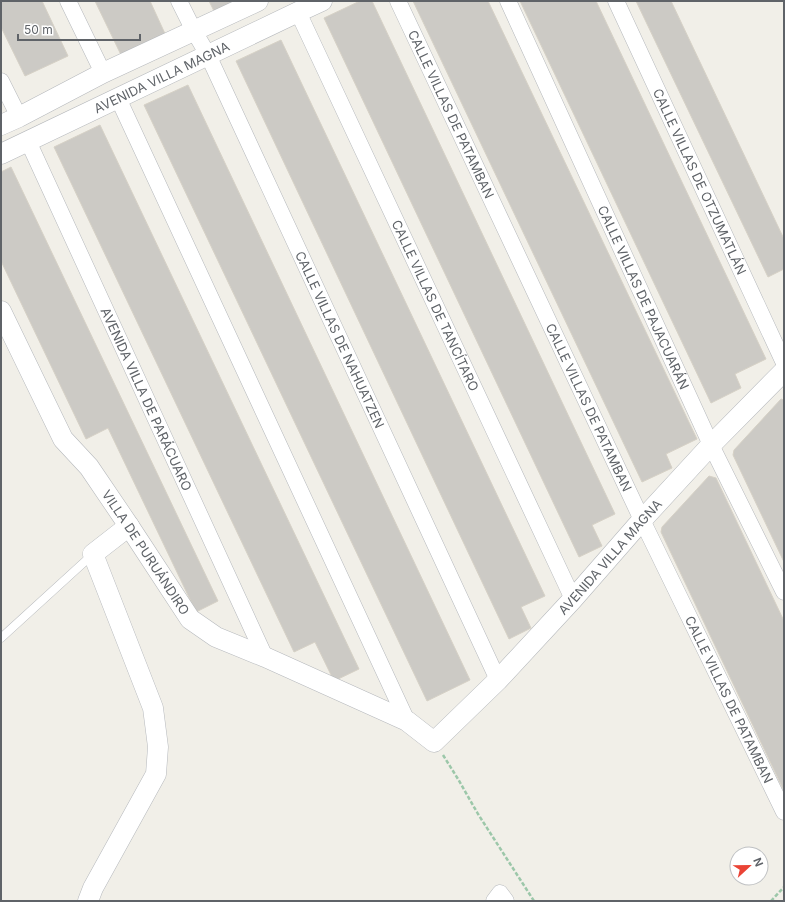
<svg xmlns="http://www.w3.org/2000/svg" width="785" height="902" font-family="Inter,sans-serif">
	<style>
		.building { fill: #cccac5; stroke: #d6d1c6 }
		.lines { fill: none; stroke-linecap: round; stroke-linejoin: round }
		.service-casing { stroke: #b5b8bc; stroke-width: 9 }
		.minor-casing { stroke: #b5b8bc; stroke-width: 17 }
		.tertiary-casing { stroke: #b5b8bc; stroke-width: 21 }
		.path { stroke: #9cc7a9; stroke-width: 2.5; stroke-dasharray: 4 2; stroke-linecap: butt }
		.service { stroke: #fff; stroke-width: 8 }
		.minor { stroke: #fff; stroke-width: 16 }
		.tertiary { stroke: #fff; stroke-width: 20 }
		.labels { text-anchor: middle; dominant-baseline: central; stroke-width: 3; stroke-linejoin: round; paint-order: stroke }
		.street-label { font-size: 13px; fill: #5f6368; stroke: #fff }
	</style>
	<rect width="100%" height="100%" fill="#f1efe8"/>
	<g class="building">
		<path d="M 1,1 L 42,1 L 68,56 L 25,76 L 1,27 Z"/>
		<path d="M 95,1 L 150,1 L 167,38 L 123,59 Z"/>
		<path d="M 209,1 L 246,1 L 216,15 Z"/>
		<path d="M 360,1 L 372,1 L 615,514 L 592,525 L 602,546 L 579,557 L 324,18 Z"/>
		<path d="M 413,1 L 488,1 L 697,439 L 666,454 L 672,468 L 642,482 Z"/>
		<path d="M 520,1 L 596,1 L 766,359 L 735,374 L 741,388 L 711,403 Z"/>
		<path d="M 636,1 L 671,1 L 784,239 L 784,269 L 768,277 Z"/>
		<path d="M 281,40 L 545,596 L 521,607 L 531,628 L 509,639 L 236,61 Z"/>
		<path d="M 188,85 L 470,680 L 427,701 L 144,105 Z"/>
		<path d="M 100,125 L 359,669 L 334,681 L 315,642 L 294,652 L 54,147 Z"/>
		<path d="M 11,167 L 218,601 L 196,612 L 108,428 L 86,439 L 1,261 L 1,172 Z"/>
		<path d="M 781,399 L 784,400 L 784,562 L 733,455 L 734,450 Z"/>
		<path d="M 709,476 L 716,478 L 784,621 L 784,791 L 661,532 L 662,527 Z"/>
	</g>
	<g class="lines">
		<g class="service-casing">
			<path id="service" d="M 1,638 L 92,555"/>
		</g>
		<g class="minor-casing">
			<g id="minor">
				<path d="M 68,1 L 103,73"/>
				<path id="s1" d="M 179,1 L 194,31 L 208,55 L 498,680"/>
				<path id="s2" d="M 398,1 L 642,520 L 784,812"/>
				<path id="s3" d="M 508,1 L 711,445 L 784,592"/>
				<path id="s4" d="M 616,1 L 784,363"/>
				<path id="s5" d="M 298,12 L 573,599"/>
				<path d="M 1,81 L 19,117"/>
				<path d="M 118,98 L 407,721"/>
				<path id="s6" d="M 28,141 L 265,657"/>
				<path d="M 494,901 L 500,893 L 506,901"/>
			</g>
		</g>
		<g class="tertiary-casing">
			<g id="tertiary">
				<path d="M 1,125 L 19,117 L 103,73 L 258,1"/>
				<path id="s7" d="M 1,154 L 298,12 L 322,1"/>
				<path id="s8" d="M 1,311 L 63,439 L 89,467 L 129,526 L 190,619 L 216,637 L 265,657 L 407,721 L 434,742 L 498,680 L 573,599 L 642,520 L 711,445 L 784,371"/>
				<path d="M 88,901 L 93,888 L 156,774 L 158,747 L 153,708 L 93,554 L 129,526"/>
			</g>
		</g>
		<g class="path">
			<path d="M 443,755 L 458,779 L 478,814 L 534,901"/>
			<path d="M 771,901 L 784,887"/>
		</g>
		<use href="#service" class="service"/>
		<use href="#minor" class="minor"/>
		<use href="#tertiary" class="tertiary"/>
	</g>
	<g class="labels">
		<g class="street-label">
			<text stroke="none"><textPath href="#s7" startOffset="178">AVENIDA VILLA MAGNA</textPath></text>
			<text stroke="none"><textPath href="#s2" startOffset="125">CALLE VILLAS DE PATAMBAN</textPath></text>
			<text stroke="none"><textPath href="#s4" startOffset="199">CALLE VILLAS DE OTZUMATLÁN</textPath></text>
			<text stroke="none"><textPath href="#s3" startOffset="326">CALLE VILLAS DE PAJACUARÁN</textPath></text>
			<text stroke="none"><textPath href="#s5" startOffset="324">CALLE VILLAS DE TANCÍTARO</textPath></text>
			<text stroke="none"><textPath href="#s1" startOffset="375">CALLE VILLAS DE NAHUATZEN</textPath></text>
			<text stroke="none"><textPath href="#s6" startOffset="284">AVENIDA VILLA DE PARÁCUARO</textPath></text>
			<text stroke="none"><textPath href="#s2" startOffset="449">CALLE VILLAS DE PATAMBAN</textPath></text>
			<text stroke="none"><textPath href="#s8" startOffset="283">VILLA DE PURUÁNDIRO</textPath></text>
			<text stroke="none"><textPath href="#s8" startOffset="893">AVENIDA VILLA MAGNA</textPath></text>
			<text stroke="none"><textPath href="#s2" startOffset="773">CALLE VILLAS DE PATAMBAN</textPath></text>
		</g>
	</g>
	<rect width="785" height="902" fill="none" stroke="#5f6368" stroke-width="4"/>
	<g transform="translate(749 866) rotate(68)"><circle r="19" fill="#ffffff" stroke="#bfc1c3"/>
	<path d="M0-3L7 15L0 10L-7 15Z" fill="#ea4335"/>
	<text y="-6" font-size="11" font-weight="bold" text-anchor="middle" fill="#5f6368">N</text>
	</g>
	<path d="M18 34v6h122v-6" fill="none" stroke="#5f6368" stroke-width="2"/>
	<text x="24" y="34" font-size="12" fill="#5f6368" stroke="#ffffff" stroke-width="3" paint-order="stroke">50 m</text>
</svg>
